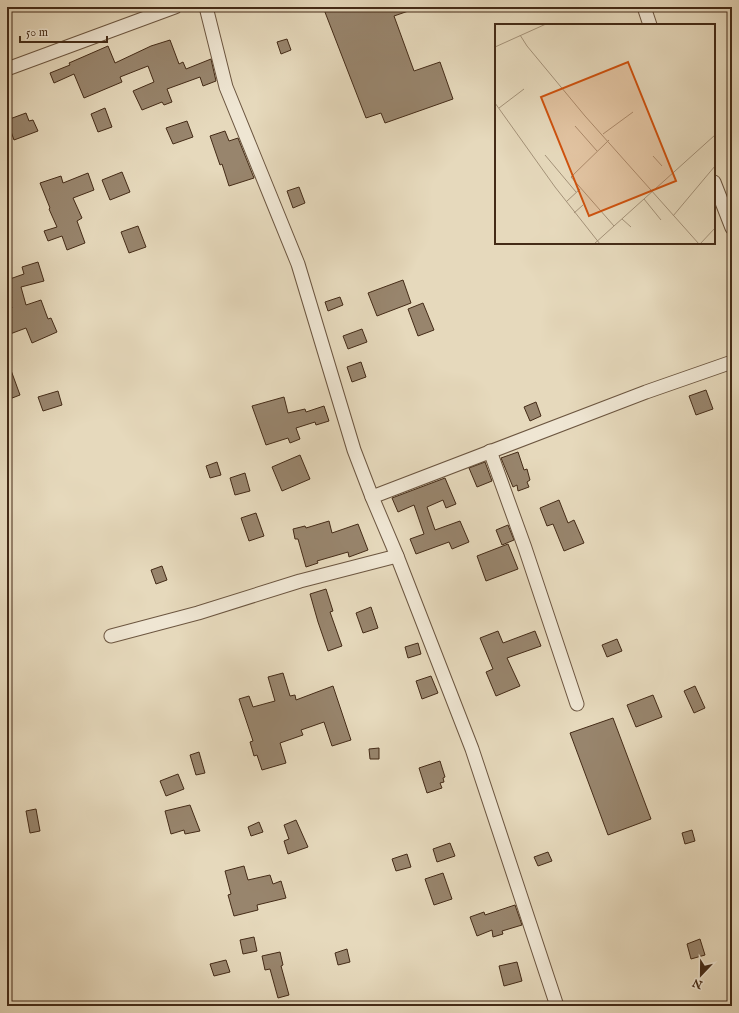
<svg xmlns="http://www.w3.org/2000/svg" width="739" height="1013" font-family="'IM FELL English',serif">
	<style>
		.building { fill: #98856d; stroke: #442b17 }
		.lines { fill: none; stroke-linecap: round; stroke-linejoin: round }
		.street-casing { stroke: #6c5640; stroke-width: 15 }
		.street { stroke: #efe6d3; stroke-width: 13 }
		.inset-road { fill: none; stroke: #a5937a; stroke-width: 1 }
		.view { fill: #cf520e; fill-opacity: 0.15; stroke: #cf520e; stroke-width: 2 }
		.inset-edge { fill: none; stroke: #442b17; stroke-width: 2 }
	</style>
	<rect width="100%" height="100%" fill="#e6d9bc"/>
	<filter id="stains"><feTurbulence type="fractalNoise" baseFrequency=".005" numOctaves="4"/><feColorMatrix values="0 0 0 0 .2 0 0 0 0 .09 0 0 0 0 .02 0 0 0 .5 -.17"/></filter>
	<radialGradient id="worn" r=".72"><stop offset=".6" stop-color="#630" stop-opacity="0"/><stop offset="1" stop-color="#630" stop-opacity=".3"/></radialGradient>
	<g class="building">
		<path d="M 323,7 L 416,7 L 417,8 L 394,16 L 414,71 L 440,62 L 453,99 L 385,123 L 381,113 L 366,118 Z"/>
		<path d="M 287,39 L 291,50 L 281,54 L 277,42 Z"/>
		<path d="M 170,40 L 179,64 L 183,62 L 186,69 L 211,59 L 216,81 L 203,86 L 200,77 L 167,89 L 172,102 L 164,105 L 162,102 L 142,110 L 133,91 L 154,82 L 148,66 L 120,77 L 122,82 L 84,98 L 74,74 L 54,83 L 50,73 L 70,65 L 69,63 L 108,46 L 115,63 L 151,46 Z"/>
		<path d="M 105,108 L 112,127 L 98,132 L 91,114 Z"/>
		<path d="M 26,113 L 29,121 L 33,120 L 38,131 L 14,140 L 7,120 Z"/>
		<path d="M 187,121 L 193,137 L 173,144 L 166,128 Z"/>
		<path d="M 225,131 L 229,141 L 238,138 L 254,178 L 229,186 L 222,164 L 220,165 L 210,136 Z"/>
		<path d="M 122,172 L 130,192 L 110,200 L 102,180 Z"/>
		<path d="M 88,173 L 94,190 L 73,198 L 82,218 L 77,221 L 85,243 L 67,250 L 62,236 L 48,241 L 44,231 L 57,227 L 49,209 L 50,208 L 40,183 L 61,176 L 63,183 Z"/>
		<path d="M 299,187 L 305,203 L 293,208 L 287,191 Z"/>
		<path d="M 138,226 L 146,247 L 129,253 L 121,232 Z"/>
		<path d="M 38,262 L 44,281 L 21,287 L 26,305 L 41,300 L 48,319 L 51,318 L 57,332 L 32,343 L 26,328 L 10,334 L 7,325 L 7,310 L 12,308 L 7,292 L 7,280 L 24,274 L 22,267 Z"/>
		<path d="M 403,280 L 411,303 L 377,316 L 368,293 Z"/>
		<path d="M 340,297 L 343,305 L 328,311 L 325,302 Z"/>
		<path d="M 423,303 L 434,330 L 418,336 L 408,309 Z"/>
		<path d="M 362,329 L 367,342 L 348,349 L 343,336 Z"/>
		<path d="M 7,362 L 8,362 L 20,395 L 7,400 Z"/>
		<path d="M 361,362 L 366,377 L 352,382 L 347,367 Z"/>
		<path d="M 706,390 L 713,409 L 696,415 L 689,396 Z"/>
		<path d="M 58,391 L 62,405 L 43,411 L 38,397 Z"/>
		<path d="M 284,397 L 288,413 L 305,409 L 306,412 L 324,406 L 329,421 L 316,425 L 315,422 L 296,428 L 300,439 L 290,443 L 288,438 L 266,445 L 252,406 Z"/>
		<path d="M 536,402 L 541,416 L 530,421 L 524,407 Z"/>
		<path d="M 518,452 L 524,470 L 527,469 L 530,480 L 527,482 L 529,487 L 518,491 L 517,485 L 513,487 L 501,458 Z"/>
		<path d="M 300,455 L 310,479 L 282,491 L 272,467 Z"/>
		<path d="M 217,462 L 221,475 L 210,478 L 206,466 Z"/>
		<path d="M 485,462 L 492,481 L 477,487 L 469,468 Z"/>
		<path d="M 245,473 L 250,491 L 235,495 L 230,478 Z"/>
		<path d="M 445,478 L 456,504 L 446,508 L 443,500 L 427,507 L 435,530 L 460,521 L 469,542 L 452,549 L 449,542 L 416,554 L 410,539 L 424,534 L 414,505 L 398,512 L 392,498 Z"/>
		<path d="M 559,500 L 568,523 L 574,520 L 584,543 L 564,551 L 553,524 L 547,526 L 540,508 Z"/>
		<path d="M 256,513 L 264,536 L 249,541 L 241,518 Z"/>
		<path d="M 329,521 L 332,533 L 358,524 L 368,550 L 349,557 L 348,552 L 317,561 L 318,563 L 306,567 L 298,539 L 295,539 L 293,529 L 305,526 L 306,528 Z"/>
		<path d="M 508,525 L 514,540 L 502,545 L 496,530 Z"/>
		<path d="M 508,544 L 518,569 L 486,581 L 477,556 Z"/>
		<path d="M 162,566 L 167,580 L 156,584 L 151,570 Z"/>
		<path d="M 326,589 L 333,611 L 330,612 L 342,646 L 328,651 L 318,622 L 310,594 Z"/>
		<path d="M 371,607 L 378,628 L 363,633 L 356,613 Z"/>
		<path d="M 498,631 L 503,643 L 535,631 L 541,646 L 507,658 L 520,686 L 496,696 L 486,672 L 493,669 L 480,638 Z"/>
		<path d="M 617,639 L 622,651 L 607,657 L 602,645 Z"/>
		<path d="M 418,643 L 421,654 L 408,658 L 405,647 Z"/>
		<path d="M 283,673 L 290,696 L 295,695 L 296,700 L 333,686 L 351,740 L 332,746 L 324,722 L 301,730 L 303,735 L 280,743 L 286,763 L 262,770 L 257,755 L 254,756 L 250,742 L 253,741 L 239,699 L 249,696 L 253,707 L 275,701 L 268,677 Z"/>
		<path d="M 431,676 L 438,693 L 422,699 L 416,681 Z"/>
		<path d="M 695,686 L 705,708 L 694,713 L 684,691 Z"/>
		<path d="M 653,695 L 662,717 L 636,727 L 627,705 Z"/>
		<path d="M 613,718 L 651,819 L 608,835 L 570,733 Z"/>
		<path d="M 379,748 L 379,759 L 370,759 L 369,749 Z"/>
		<path d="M 199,752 L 205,773 L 196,775 L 190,755 Z"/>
		<path d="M 440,761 L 445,777 L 443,778 L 444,782 L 440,783 L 442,788 L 427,793 L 419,768 Z"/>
		<path d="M 178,774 L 184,789 L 166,796 L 160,781 Z"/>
		<path d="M 190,805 L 200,831 L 185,834 L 184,830 L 171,834 L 165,811 Z"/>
		<path d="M 36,809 L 40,831 L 30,833 L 26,811 Z"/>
		<path d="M 296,820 L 308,847 L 288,854 L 284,841 L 289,839 L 284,825 Z"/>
		<path d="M 259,822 L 263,832 L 251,836 L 248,827 Z"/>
		<path d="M 692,830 L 695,841 L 685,844 L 682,833 Z"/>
		<path d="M 450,843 L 455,856 L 437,862 L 433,849 Z"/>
		<path d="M 548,852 L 552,861 L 538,866 L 534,857 Z"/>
		<path d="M 407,854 L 411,867 L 396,871 L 392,859 Z"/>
		<path d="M 244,866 L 248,880 L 270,875 L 273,884 L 281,881 L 286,898 L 257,905 L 258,910 L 234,916 L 228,895 L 231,894 L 225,871 Z"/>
		<path d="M 443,873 L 452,899 L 434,905 L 425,879 Z"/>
		<path d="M 515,905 L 522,925 L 502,931 L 503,934 L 493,937 L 492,930 L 477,936 L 470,917 L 484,912 L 485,915 Z"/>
		<path d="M 254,937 L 257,951 L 243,954 L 240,940 Z"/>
		<path d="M 700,939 L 705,955 L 691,959 L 687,944 Z"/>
		<path d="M 347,949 L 350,962 L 338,965 L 335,953 Z"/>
		<path d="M 280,952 L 283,965 L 281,966 L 289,995 L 278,998 L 270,969 L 265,970 L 262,956 Z"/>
		<path d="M 226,960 L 230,972 L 214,976 L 210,964 Z"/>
		<path d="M 517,962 L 522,981 L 504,986 L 499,966 Z"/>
	</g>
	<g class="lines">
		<g class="street-casing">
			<g id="street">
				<path d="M 206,7 L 226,87 L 298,264 L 354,450 L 372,497 L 397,556 L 472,749 L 557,1006"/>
				<path d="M 644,7 L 650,25"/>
				<path d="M 7,69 L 175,7"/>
				<path d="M 714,182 L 732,228"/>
				<path d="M 490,451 L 525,548 L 577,704"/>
				<path d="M 372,497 L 646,392 L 732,362"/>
				<path d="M 111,636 L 198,613 L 300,581 L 397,556"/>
			</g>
		</g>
		<use href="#street" class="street"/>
	</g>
	<g transform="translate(495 24)">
		<rect width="220" height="220" fill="#e6d9bc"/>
		<path class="inset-road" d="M 25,11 L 32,22 L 90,92 L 204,220M 0,23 L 51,0M 0,79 L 60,163 L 105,220M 4,84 L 29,65M 80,102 L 102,127M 108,110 L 138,88M 114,116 L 76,153 L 119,202M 50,131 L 81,168M 158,132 L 167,142M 149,175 L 166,196M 71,178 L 85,165M 79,189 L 88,181M 178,192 L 220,142M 127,195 L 136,203M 99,220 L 220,111M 205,220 L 220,204"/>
		<path class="view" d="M 133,38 L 181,157 L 94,192 L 46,73 Z"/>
		<rect width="220" height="220" class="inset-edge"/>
	</g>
	<rect width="739" height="1013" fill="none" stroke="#e6d9bc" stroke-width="24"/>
	<rect x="8" y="8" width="723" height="997" fill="none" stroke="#442b17" stroke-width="2"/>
	<rect x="12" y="12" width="715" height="989" fill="none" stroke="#442b17"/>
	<g transform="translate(701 975) rotate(202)" stroke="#efe6d3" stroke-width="3" paint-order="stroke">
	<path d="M0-3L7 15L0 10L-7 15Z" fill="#442b17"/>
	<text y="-6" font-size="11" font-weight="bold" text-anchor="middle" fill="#442b17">N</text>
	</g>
	<path d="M20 36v6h87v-6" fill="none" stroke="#442b17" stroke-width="2"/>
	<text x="26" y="36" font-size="12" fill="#442b17" stroke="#efe6d3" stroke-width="3" paint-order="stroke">50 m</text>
	<rect width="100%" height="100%" filter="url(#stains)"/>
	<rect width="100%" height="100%" fill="url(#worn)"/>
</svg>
